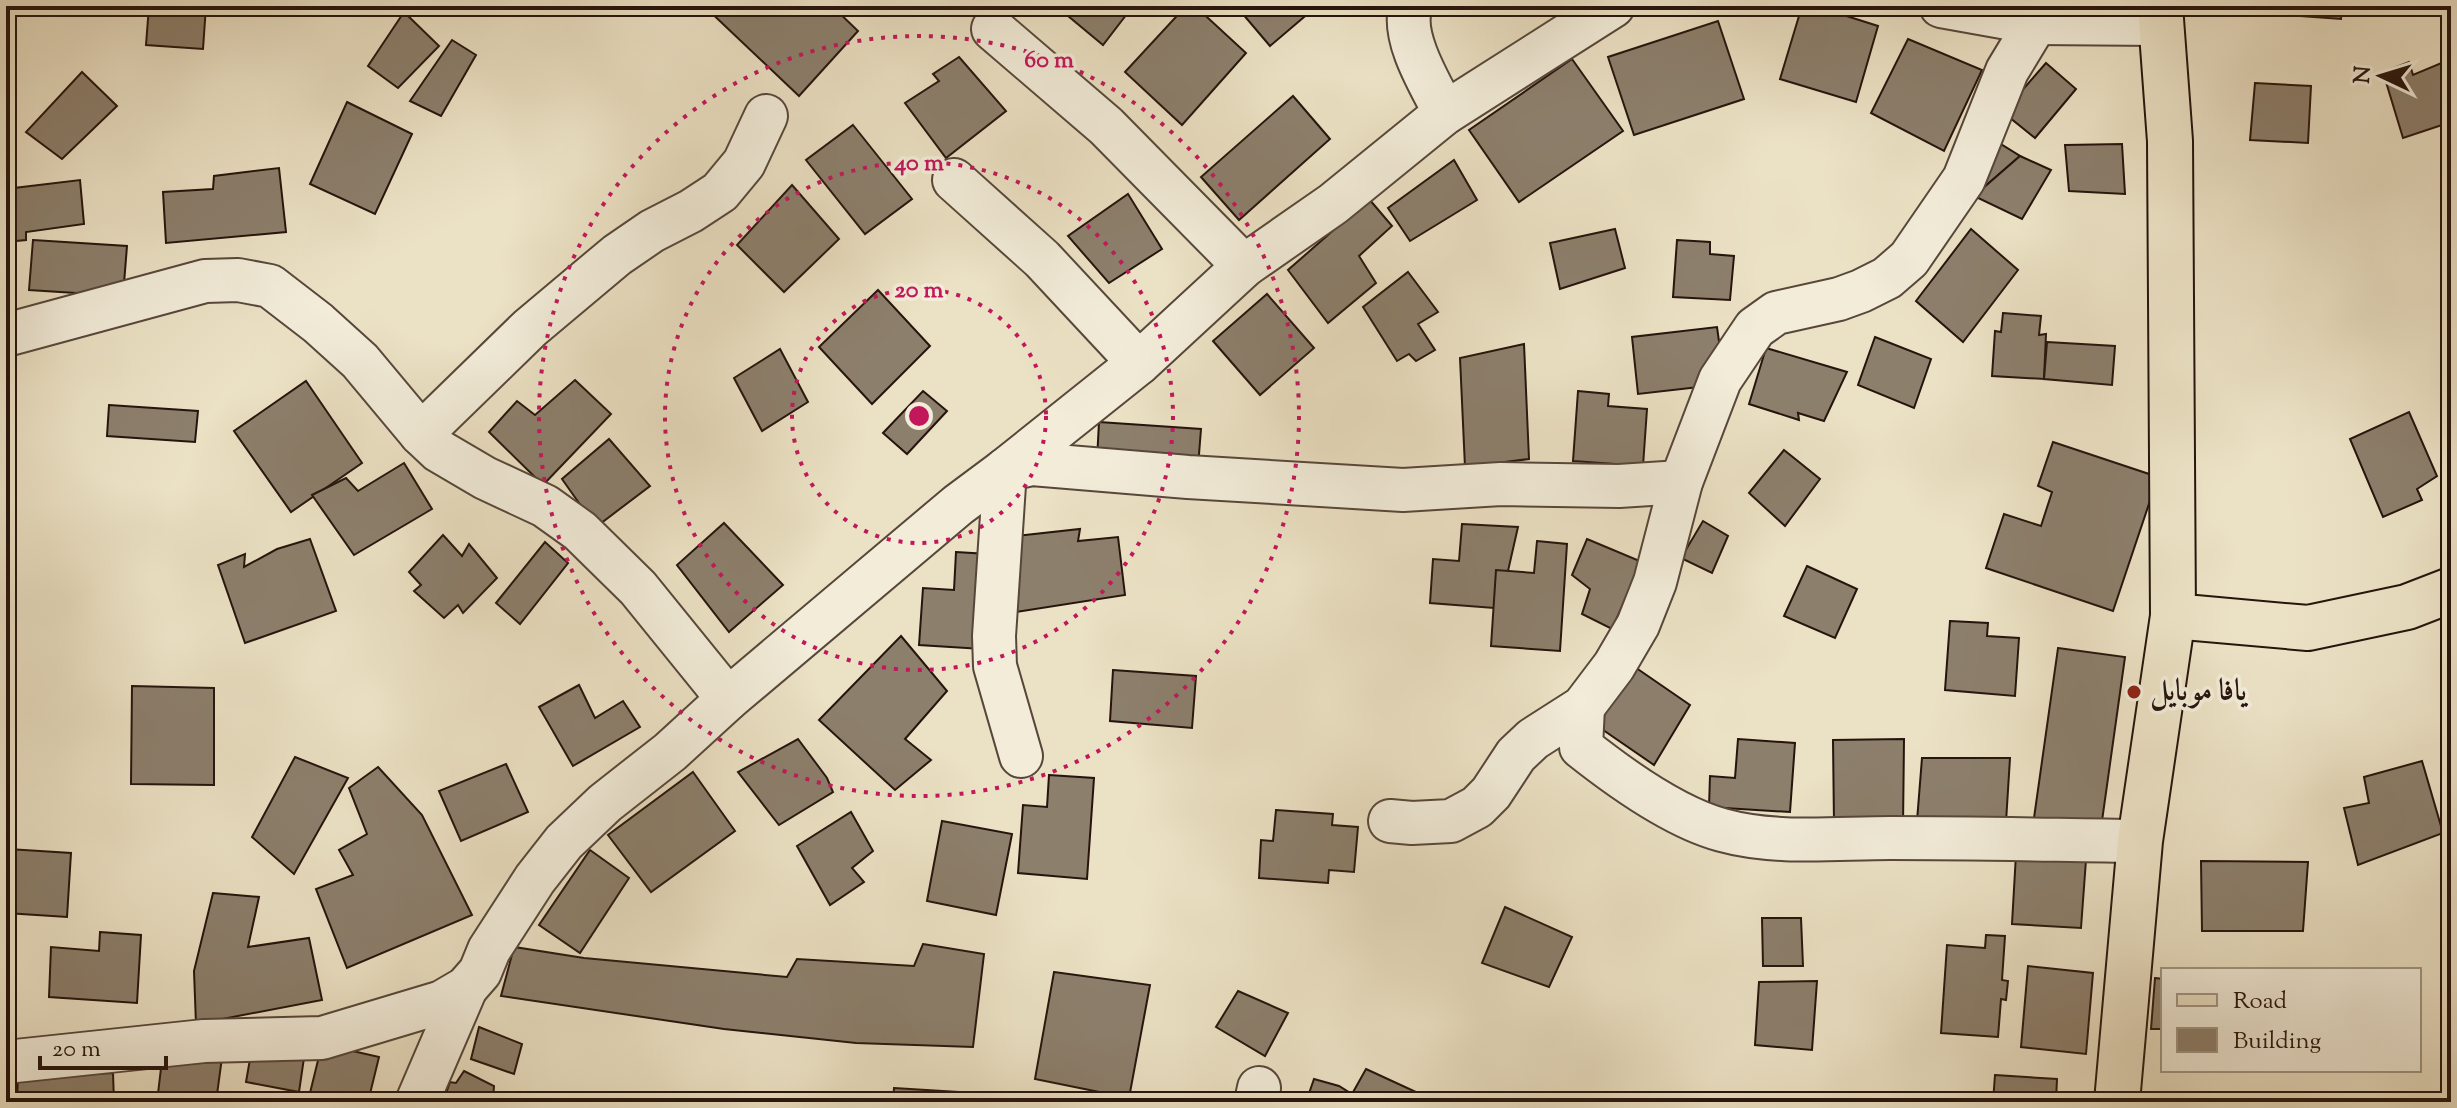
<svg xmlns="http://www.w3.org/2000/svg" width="2457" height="1108" font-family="'Sorts Mill Goudy',Amiri,serif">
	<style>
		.building { fill: #8c7f6c; stroke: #26140d; stroke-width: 2 }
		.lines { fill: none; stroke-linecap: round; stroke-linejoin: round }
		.minor-casing { stroke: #57473b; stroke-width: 46 }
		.major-casing { stroke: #26140d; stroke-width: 48 }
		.minor { stroke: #f2ecd9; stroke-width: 42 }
		.major { stroke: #ebe1c4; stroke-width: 44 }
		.ring { fill: none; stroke: #c2185b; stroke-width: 4; stroke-dasharray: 4 8 }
		.poi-dot { fill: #8f2418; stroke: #f2ecd9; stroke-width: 3 }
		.labels { text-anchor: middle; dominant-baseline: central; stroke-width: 7; stroke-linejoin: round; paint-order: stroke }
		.poi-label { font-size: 30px; font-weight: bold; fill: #26140d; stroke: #f2ecd9; text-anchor: start }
		.centre { fill: #c2185b; stroke: #f2ecd9; stroke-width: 4 }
		.ring-label { font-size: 24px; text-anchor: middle; font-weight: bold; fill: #c2185b; stroke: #f2ecd9; stroke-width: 7; stroke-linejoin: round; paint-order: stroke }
	</style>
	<rect width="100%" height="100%" fill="#ebe1c4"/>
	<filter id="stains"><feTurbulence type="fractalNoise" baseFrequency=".0025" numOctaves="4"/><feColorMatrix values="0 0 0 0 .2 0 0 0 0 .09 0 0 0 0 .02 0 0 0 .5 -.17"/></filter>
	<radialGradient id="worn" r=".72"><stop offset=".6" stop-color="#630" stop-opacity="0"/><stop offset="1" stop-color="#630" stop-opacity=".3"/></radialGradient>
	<g class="building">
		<path d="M 149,6 L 206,6 L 203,49 L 146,45 Z"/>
		<path d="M 704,6 L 832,6 L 858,31 L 799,96 Z"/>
		<path d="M 1056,6 L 1133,6 L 1103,45 Z"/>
		<path d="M 1186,6 L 1195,6 L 1246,53 L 1182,125 L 1125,72 Z"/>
		<path d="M 1236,6 L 1317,6 L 1270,46 Z"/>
		<path d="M 1802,6 L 1815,6 L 1878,26 L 1856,102 L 1780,79 Z"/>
		<path d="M 2260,6 L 2342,6 L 2341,19 L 2259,13 Z"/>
		<path d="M 404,12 L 439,46 L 398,88 L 368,66 Z"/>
		<path d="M 1718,21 L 1744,99 L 1634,135 L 1608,57 Z"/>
		<path d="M 1908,39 L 1982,70 L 1944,151 L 1871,113 Z"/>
		<path d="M 452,40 L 476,55 L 441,116 L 410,101 Z"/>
		<path d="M 959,57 L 1006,111 L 946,158 L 905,103 L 939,81 L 933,74 Z"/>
		<path d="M 1572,59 L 1623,131 L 1519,202 L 1469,130 Z"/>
		<path d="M 2451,59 L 2451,122 L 2403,138 L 2383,72 L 2409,62 L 2413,75 Z"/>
		<path d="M 2046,63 L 2076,89 L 2035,138 L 2009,117 L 2005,110 Z"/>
		<path d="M 82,72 L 117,106 L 62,159 L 26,132 Z"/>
		<path d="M 2255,83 L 2311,86 L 2308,143 L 2250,140 Z"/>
		<path d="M 1293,96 L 1330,139 L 1239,220 L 1201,177 Z"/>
		<path d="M 347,102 L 412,134 L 375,214 L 310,184 Z"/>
		<path d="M 853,125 L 912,199 L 865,234 L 806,160 Z"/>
		<path d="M 1996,141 L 2020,156 L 1974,196 Z"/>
		<path d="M 2122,144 L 2125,194 L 2069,191 L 2065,145 Z"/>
		<path d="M 2020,156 L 2051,170 L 2022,219 L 1974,196 Z"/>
		<path d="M 1454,160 L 1477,200 L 1410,241 L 1388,208 Z"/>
		<path d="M 279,168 L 286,232 L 166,243 L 163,192 L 213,189 L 214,176 Z"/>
		<path d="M 80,180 L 84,224 L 26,232 L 26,240 L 6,242 L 6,189 Z"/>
		<path d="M 792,185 L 839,239 L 784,292 L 737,245 Z"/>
		<path d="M 1128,194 L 1162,249 L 1109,283 L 1068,236 Z"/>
		<path d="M 1369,199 L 1392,226 L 1359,256 L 1376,283 L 1328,323 L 1288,270 Z"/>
		<path d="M 1615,229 L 1625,268 L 1560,289 L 1550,243 Z"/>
		<path d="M 1971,229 L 2018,270 L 1963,342 L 1916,301 Z"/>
		<path d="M 33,240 L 127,246 L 123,296 L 29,290 Z"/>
		<path d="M 1677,240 L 1710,242 L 1710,254 L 1734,256 L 1730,300 L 1673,297 Z"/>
		<path d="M 1408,272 L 1438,312 L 1418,324 L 1435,350 L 1416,361 L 1409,354 L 1397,361 L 1363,307 Z"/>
		<path d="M 878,290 L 930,346 L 872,404 L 819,347 Z"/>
		<path d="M 1267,294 L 1314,348 L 1260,395 L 1213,341 Z"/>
		<path d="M 2003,313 L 2041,316 L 2039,335 L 2046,334 L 2044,379 L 1992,376 L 1995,331 L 2001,332 Z"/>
		<path d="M 1717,327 L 1725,384 L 1638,394 L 1632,337 Z"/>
		<path d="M 1875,337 L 1931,359 L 1914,408 L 1858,385 Z"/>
		<path d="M 2047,342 L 2115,346 L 2112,385 L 2044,379 Z"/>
		<path d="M 1524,344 L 1529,459 L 1465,467 L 1460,358 Z"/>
		<path d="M 1766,348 L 1847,372 L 1824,421 L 1798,413 L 1799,420 L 1749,404 Z"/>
		<path d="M 780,349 L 808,402 L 762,431 L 734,378 Z"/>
		<path d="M 575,380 L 611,414 L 543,485 L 489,432 L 517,401 L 535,415 Z"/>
		<path d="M 306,381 L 362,463 L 291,512 L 234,431 Z"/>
		<path d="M 923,391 L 947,411 L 907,454 L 883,433 Z"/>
		<path d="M 1578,391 L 1609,394 L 1608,406 L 1647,409 L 1643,466 L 1573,461 Z"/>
		<path d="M 109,405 L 198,411 L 195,442 L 107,436 Z"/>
		<path d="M 2409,412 L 2437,476 L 2417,489 L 2422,500 L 2383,517 L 2350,439 Z"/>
		<path d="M 1099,422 L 1201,429 L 1198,467 L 1097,460 Z"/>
		<path d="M 609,439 L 650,486 L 596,527 L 562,479 Z"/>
		<path d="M 2053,442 L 2158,477 L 2113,611 L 1986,568 L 2004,514 L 2041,526 L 2052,492 L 2038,486 Z"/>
		<path d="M 1784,450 L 1820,479 L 1785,526 L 1749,493 Z"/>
		<path d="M 404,463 L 432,509 L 354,555 L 312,495 L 346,478 L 358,491 Z"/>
		<path d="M 1703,521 L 1728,536 L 1712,573 L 1681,558 Z"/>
		<path d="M 724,523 L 783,585 L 729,632 L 677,565 Z"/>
		<path d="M 1462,524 L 1518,527 L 1508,571 L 1494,608 L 1430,603 L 1433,559 L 1459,561 Z"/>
		<path d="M 1080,529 L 1078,541 L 1118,537 L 1125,595 L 1010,613 L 1006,575 L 1020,576 L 1015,536 Z"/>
		<path d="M 443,535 L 462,556 L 469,544 L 497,578 L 463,613 L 458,605 L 444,618 L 414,591 L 421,585 L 409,572 Z"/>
		<path d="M 310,539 L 336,611 L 245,643 L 218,565 L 245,554 L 244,567 L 277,549 Z"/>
		<path d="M 1587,539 L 1642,562 L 1612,629 L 1582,614 L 1590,589 L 1572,575 Z"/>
		<path d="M 1537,541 L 1567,544 L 1560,651 L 1491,646 L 1496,570 L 1534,573 Z"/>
		<path d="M 545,542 L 568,563 L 520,624 L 496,603 Z"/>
		<path d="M 956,552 L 988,554 L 982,649 L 919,645 L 923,588 L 954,590 Z"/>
		<path d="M 1807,566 L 1857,589 L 1835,638 L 1784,616 Z"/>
		<path d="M 1950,621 L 1988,623 L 1987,636 L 2019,638 L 2015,696 L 1945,690 Z"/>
		<path d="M 901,636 L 947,691 L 905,739 L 931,760 L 895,790 L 819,720 Z"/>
		<path d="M 2058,648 L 2125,657 L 2101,828 L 2034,818 Z"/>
		<path d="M 1629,663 L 1690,705 L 1654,765 L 1593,723 Z"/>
		<path d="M 1113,670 L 1196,676 L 1192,728 L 1110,721 Z"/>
		<path d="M 579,685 L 595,718 L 623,701 L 640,727 L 573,766 L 539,707 Z"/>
		<path d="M 132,686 L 214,688 L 214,785 L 131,784 Z"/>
		<path d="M 798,739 L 827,778 L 833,792 L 779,825 L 738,772 Z"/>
		<path d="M 1738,739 L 1795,743 L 1790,812 L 1709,807 L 1710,776 L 1735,778 Z"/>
		<path d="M 1904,739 L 1903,827 L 1834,823 L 1833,740 Z"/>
		<path d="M 295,757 L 348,778 L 294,874 L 252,837 Z"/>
		<path d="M 1922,758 L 2010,758 L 2006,822 L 1917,821 Z"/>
		<path d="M 2422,761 L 2443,833 L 2358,865 L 2344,808 L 2369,803 L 2364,777 Z"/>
		<path d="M 506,764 L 528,812 L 461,841 L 439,791 Z"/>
		<path d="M 378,767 L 422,815 L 472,915 L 347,968 L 316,889 L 353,875 L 339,850 L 367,834 L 349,788 Z"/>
		<path d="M 693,772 L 735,831 L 651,892 L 608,835 Z"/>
		<path d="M 1049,775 L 1094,778 L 1087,879 L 1018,873 L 1023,805 L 1047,807 Z"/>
		<path d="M 1276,810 L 1333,814 L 1332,825 L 1358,827 L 1354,872 L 1329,870 L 1328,883 L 1259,878 L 1261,840 L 1273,841 Z"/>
		<path d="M 851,812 L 873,851 L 852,868 L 864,882 L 830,905 L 797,846 Z"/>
		<path d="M 942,821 L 1012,834 L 996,915 L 927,901 Z"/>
		<path d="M 8,849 L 71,853 L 67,917 L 6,913 Z"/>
		<path d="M 590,850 L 629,878 L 580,953 L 539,925 Z"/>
		<path d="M 2016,854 L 2086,860 L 2081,928 L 2012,924 Z"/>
		<path d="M 2201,861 L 2308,862 L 2303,931 L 2202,931 Z"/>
		<path d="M 213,893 L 259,897 L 248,947 L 309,938 L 322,1000 L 196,1024 L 194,971 Z"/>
		<path d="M 1505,907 L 1572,937 L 1549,987 L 1482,963 Z"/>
		<path d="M 1762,918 L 1801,918 L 1803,966 L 1763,966 Z"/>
		<path d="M 100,932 L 141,935 L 137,1003 L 49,997 L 51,947 L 99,951 Z"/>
		<path d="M 1986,935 L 2005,936 L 2002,980 L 2008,981 L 2006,1000 L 2001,999 L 1998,1037 L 1941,1033 L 1947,945 L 1985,948 Z"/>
		<path d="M 923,944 L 984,954 L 973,1047 L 856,1043 L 724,1029 L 501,996 L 514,947 L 584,958 L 787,977 L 797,959 L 914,966 Z"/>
		<path d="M 2028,966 L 2093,973 L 2086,1054 L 2021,1047 Z"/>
		<path d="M 1054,972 L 1150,985 L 1129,1098 L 1035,1079 Z"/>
		<path d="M 2155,978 L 2163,979 L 2163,1029 L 2151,1029 Z"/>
		<path d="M 1817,981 L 1812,1050 L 1755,1045 L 1759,982 Z"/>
		<path d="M 1238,991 L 1288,1013 L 1265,1056 L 1216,1027 Z"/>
		<path d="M 479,1027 L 522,1044 L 514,1074 L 471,1059 Z"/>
		<path d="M 253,1042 L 305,1051 L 299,1092 L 246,1082 Z"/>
		<path d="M 164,1043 L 223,1050 L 216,1102 L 157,1102 Z"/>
		<path d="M 322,1044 L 379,1057 L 368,1102 L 348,1102 L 310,1093 Z"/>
		<path d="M 1366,1069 L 1416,1092 L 1411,1102 L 1306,1102 L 1314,1079 L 1339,1086 L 1352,1094 Z"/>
		<path d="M 464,1071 L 494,1086 L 493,1099 L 501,1102 L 443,1102 L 450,1082 L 456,1083 Z"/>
		<path d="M 113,1073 L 114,1102 L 17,1102 L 18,1074 Z"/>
		<path d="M 1995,1075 L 2057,1079 L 2056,1102 L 1993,1102 Z"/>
		<path d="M 6,1082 L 16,1082 L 14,1102 L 6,1102 Z"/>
		<path d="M 894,1088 L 958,1092 L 957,1102 L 893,1102 Z"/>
	</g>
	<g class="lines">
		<g class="minor-casing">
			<g id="minor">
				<path d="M 1411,6 C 1400,36 1431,86 1445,113"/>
				<path d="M 1941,6 L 2036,23 L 2160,24"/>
				<path d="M 993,29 L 1106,126 L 1244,266"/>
				<path d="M 954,180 L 1042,259 L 1139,363"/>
				<path d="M 6,335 L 205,281 L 238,280 L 270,286 L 318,323 L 360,361 L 421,434 L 439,451 L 485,478 L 545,506 L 580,531 L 638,588 L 728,699"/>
				<path d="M 421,434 L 530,328 L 617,255 L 652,231 L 691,211 L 720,192 L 744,163 L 766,116"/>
				<path d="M 1005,470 L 1032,464 L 1188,477 L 1403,490 L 1501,484 L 1619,486 L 1681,482"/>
				<path d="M 1005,470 L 994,636 L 995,666 L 1021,756"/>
				<path d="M 1583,707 L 1581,747 C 1620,778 1674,817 1722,830 C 1776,845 1836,838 1891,838 C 1974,838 2057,840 2140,841"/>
				<path d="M 1390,821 L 1412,823 L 1451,821 L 1477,807 L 1491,793 L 1516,755 L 1533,739 L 1583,707 L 1614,666 L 1638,625 L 1655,582 L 1681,482 L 1720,380 L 1755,328 L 1776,313 L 1839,299 L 1861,291 L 1887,278 L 1909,259 L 1964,179 L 2007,71 L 2036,23"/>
				<path d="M 6,1062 L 204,1041 L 322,1038 L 442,1002 L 466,988 L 480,972 L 489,950 L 535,879 L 564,842 L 605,803 L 670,752 L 728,699 L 958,505 L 1005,470 L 1139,363 L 1244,266 L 1333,204 L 1445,113 L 1613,6"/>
				<path d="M 417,1102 L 466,988"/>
				<path d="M 1256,1102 L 1259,1088"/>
			</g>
		</g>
		<g class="major-casing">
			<g id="major">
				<path d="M 2160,6 L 2170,141 L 2173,616 L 2308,628 L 2407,607 L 2451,590"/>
				<path d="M 2117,1102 L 2140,841 L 2173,616"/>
			</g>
		</g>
		<use href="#minor" class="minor"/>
		<use href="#major" class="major"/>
	</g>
	<g class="ring">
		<circle cx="919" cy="416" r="127"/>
		<circle cx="919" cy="416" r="254"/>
		<circle cx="919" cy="416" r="380"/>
	</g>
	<circle class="poi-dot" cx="2134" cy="692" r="8"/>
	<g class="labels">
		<g class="poi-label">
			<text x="2150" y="692">يافا موبايل</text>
		</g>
	</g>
	<circle cx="919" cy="416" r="12" class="centre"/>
	<g class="ring-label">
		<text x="1049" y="67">60 m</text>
		<text x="919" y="170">40 m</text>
		<text x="919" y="297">20 m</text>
	</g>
	<rect width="2457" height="1108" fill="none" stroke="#ebe1c4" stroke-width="32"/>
	<rect x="8" y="8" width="2441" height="1092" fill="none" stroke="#26140d" stroke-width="4"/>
	<rect x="16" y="16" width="2425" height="1076" fill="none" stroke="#26140d" stroke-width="2"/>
	<rect x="2161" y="968" width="260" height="104" fill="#f2ecd9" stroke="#a09687" stroke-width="2"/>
	<rect x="2177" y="994" width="40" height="12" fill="#ebe1c4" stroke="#a09687" stroke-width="2"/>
	<text x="2233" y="1008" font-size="24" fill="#26140d">Road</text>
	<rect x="2177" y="1028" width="40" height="24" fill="#8c7f6c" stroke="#a09687" stroke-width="2"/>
	<text x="2233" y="1048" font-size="24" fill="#26140d">Building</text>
	<g transform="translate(2381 76) rotate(274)" stroke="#f2ecd9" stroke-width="6" paint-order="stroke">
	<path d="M0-6L14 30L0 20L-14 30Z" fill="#26140d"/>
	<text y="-12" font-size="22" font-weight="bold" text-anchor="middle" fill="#26140d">N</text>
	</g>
	<path d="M40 1056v12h126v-12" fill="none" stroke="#26140d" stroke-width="4"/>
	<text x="52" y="1056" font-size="24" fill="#26140d" stroke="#f2ecd9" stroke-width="6" paint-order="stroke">20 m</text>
	<rect width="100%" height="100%" filter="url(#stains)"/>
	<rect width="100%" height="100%" fill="url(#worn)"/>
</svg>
